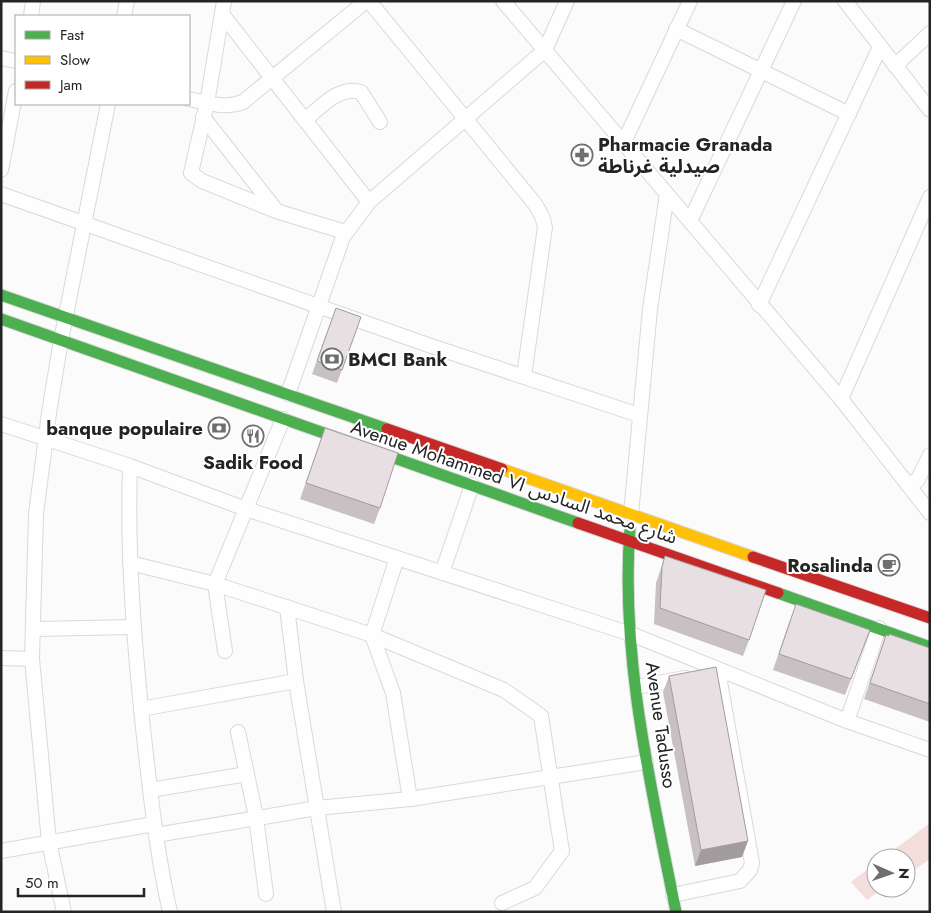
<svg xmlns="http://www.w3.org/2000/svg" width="931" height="913" font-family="Jost,'Noto Sans Arabic',sans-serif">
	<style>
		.green { fill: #f3dedb }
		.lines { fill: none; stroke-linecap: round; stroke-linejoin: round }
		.street-casing { stroke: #dad8da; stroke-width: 16 }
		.fast-casing { stroke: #dad8da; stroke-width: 13 }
		.slow-casing { stroke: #dad8da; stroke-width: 13 }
		.jam-casing { stroke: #dad8da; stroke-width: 13 }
		.street { stroke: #fffeff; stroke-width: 14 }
		.fast { stroke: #4caf50; stroke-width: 11 }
		.slow { stroke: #ffc107; stroke-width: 11 }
		.jam { stroke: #c62828; stroke-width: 11 }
		.wall { fill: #c8c0c2 }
		.shaded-wall { fill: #a29c9e }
		.building { fill: #e8dfe2; stroke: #a29c9e }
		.labels { text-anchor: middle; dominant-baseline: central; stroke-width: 4; stroke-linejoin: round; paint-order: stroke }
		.poi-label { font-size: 19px; font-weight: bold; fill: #252425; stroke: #fff; text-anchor: start }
		.street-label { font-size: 19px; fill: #252425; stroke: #fff }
	</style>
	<rect width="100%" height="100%" fill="#fcfbfc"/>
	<g class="green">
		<path d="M 930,823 L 930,859 L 906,876 L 906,858 L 883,858 Z"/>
		<path d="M 876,863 L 876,888 L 891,888 L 880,895 L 878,892 L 867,900 L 851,882 Z"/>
	</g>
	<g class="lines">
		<g class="street-casing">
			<g id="street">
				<path d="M 224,1 L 207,103 L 191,173 L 202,181 L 276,211 L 345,232"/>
				<path d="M 369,1 L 535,204 L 542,216 L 545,227 L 524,376"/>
				<path d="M 503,1 L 841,399 L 930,513"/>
				<path d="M 845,1 L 930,110"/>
				<path d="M 222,14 L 369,202"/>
				<path d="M 31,16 L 33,1"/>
				<path d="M 124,16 L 127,1"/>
				<path d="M 676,29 L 849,114"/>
				<path d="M 1,58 L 16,61"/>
				<path d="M 895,66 L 930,33"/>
				<path d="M 189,99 C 207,103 226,109 243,102 L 366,1"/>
				<path d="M 203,117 L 276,210"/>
				<path d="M 305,120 C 321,107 339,85 361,92 L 380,122"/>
				<path d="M 624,142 L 690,1"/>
				<path d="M 1,170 L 16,91"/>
				<path d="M 1,194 L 431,346 L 639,415"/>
				<path d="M 690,221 L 794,1"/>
				<path d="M 759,305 L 880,47"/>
				<path d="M 288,394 L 343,237 L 369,202 L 545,50 L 567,1"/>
				<path d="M 841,399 L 930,197"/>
				<path d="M 1,424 L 130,466 L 246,509 L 631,634 L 847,721 L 930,750"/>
				<path d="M 130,466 C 127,554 134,641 143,728 C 150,789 156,851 170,912"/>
				<path d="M 907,484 L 917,481 L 930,455"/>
				<path d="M 631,514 L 650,309 L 667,194"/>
				<path d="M 397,558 L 372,635 L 393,693 L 410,799"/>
				<path d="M 130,563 L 215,584 L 372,635 L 504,690 L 541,716 L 562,851 L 535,888 L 502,903"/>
				<path d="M 442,573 L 472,485"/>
				<path d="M 287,607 L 296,681 L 334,912"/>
				<path d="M 34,629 L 133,627"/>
				<path d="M 225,651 L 215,584 L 283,419"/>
				<path d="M 1,658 L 32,659"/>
				<path d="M 637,687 L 685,678"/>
				<path d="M 141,709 L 296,681"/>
				<path d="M 847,721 L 879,628"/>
				<path d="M 238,732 L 256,817 L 266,894"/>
				<path d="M 150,790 L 247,774"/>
				<path d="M 156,835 L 317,808 L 410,799 L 646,762"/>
				<path d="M 1,851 L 154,824"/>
				<path d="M 673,895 L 740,881 L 750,870 L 752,863 L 720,682 L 722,671 L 713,672"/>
				<path d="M 64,912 L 49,842 L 32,659 L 36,514 L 49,413 L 61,340 L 108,104"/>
			</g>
		</g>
		<g class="fast-casing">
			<g id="fast">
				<path d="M 1,295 L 387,429"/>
				<path d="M 1,319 L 578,523"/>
				<path d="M 630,528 C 620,656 651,787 676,912"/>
				<path d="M 778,593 L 930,647"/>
			</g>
		</g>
		<g class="slow-casing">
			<path id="slow" d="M 502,469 L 753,557"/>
		</g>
		<g class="jam-casing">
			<g id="jam">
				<path d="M 387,429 L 502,469"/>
				<path d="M 578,523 L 778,593"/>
				<path d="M 753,557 L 930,618"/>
			</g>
		</g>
		<use href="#street" class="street"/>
		<use href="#fast" class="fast"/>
		<use href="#slow" class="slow"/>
		<use href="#jam" class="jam"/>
	</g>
	<g class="wall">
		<path d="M 336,308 L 361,317 L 337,383 L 312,374 Z"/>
		<path d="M 325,428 L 380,508 L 374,524 L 300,499 Z"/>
		<path d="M 665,556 L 749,640 L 743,656 L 654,624 L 656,583 Z"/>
		<path d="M 790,620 L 870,630 L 845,695 L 773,670 Z"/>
		<path d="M 886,635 L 930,648 L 930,722 L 864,699 Z"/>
		<path d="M 669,676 L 742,857 L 695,866 L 663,692 Z"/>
	</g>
	<path class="shaded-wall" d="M 748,841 L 742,857 L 695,866 L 701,850 Z"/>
	<g class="building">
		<path d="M 336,308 L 361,317 L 342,370 L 317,361 Z"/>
		<path d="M 325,428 L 398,453 L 380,508 L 306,483 Z"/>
		<path d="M 665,556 L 766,590 L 749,640 L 660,608 L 662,567 Z"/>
		<path d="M 796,604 L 870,630 L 851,679 L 779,654 Z"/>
		<path d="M 889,634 L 930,648 L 930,704 L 870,683 L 886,635 L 889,636 Z"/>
		<path d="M 716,667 L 748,841 L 701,850 L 669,676 Z"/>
	</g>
	<defs>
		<g id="pharmacy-ring" transform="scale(1.125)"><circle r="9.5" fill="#fff" stroke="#706f70" stroke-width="1.5"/><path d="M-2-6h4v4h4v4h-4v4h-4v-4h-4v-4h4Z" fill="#706f70"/></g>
		<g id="bank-ring" transform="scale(1.125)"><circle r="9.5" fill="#fff" stroke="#706f70" stroke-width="1.5"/><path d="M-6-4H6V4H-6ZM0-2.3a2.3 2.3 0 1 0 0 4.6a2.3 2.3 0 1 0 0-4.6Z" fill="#706f70"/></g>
		<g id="restaurant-ring" transform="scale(1.125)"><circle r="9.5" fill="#fff" stroke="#706f70" stroke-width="1.5"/><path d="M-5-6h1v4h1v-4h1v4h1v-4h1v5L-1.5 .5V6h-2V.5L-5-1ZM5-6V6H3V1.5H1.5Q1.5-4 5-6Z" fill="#706f70"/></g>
		<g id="cafe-ring" transform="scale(1.125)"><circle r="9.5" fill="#fff" stroke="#706f70" stroke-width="1.5"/><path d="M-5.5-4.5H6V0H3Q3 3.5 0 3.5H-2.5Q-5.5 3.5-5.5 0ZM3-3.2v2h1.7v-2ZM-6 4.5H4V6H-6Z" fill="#706f70"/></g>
	</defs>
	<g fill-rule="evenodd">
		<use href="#pharmacy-ring" x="582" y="155"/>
		<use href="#bank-ring" x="332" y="359"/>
		<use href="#bank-ring" x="219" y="428"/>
		<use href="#restaurant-ring" x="253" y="436"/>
		<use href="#cafe-ring" x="889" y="565"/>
	</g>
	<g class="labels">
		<g class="poi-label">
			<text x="598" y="144">Pharmacie Granada<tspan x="598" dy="22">صيدلية غرناطة</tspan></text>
			<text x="348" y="359">BMCI Bank</text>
			<text x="203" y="428" text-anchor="end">banque populaire</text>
			<text x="253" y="462" text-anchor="middle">Sadik Food</text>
			<text x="873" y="565" text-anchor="end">Rosalinda</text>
		</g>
		<g class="street-label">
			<text transform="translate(514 482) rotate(19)">Avenue Mohammed VI شارع محمد السادس</text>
			<text transform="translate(661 725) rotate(82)">Avenue Tadusso</text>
		</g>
	</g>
	<rect width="931" height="913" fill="none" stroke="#252425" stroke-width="5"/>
	<rect x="15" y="15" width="175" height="90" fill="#ffffff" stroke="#a8a7a8"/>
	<rect x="25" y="31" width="25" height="8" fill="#4caf50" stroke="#a8a7a8"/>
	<text x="60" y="40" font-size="15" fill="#252425">Fast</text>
	<rect x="25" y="56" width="25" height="8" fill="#ffc107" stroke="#a8a7a8"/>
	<text x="60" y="65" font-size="15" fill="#252425">Slow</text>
	<rect x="25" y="81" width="25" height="8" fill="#c62828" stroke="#a8a7a8"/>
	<text x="60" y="90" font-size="15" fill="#252425">Jam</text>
	<g transform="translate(891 873) rotate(92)"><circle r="24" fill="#ffffff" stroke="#a8a7a8"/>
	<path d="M0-4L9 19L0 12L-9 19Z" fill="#706f70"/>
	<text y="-8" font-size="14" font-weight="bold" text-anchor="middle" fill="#252425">N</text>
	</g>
	<path d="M18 888v8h126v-8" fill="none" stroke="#252425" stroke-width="2.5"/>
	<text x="25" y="888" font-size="15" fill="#252425" stroke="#ffffff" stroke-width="4" paint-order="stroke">50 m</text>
</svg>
